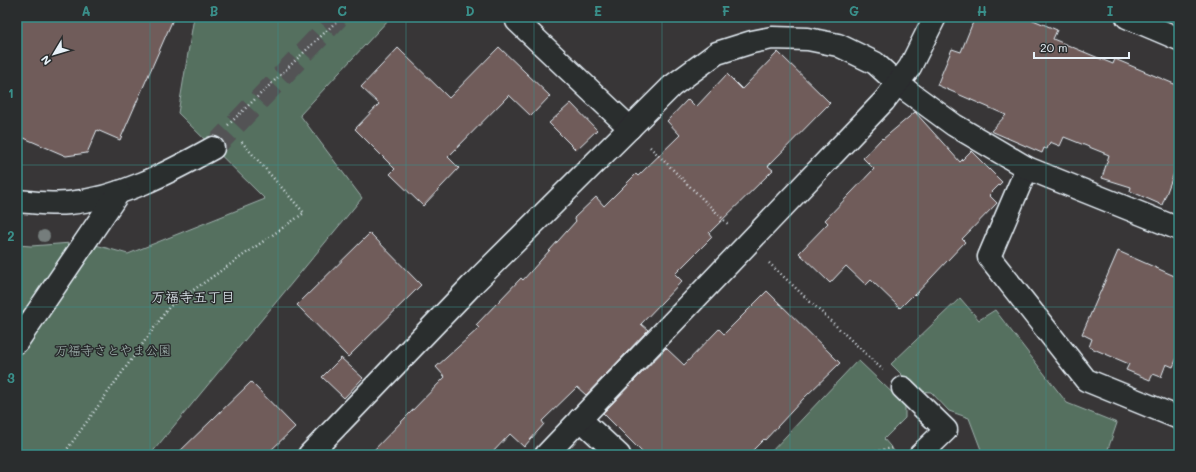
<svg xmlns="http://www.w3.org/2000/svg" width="1196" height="472" font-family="Mali,'Klee One',sans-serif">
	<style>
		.green { fill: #54705f; stroke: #9eb0ac }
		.building { fill: #6f5c5a; stroke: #e8f1f8 }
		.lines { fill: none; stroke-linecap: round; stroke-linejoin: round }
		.minor-tunnel { stroke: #525254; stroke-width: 22; stroke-dasharray: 22 11; stroke-linecap: butt }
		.minor-casing { stroke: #e8f1f8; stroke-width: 25 }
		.path { stroke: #e8f1f8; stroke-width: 2.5; stroke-dasharray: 1 3; stroke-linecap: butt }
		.minor { stroke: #2a2d2e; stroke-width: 22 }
		.tree { fill: #747d7b }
		.grid { fill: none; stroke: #3a8f8a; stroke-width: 1; stroke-opacity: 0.55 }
		.labels { text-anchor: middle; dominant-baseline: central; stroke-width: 3; stroke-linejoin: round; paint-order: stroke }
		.park-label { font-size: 13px; fill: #a5b7b3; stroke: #2a2d2e }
		.neighbourhood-label { font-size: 14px; fill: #e8f1f8; stroke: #2a2d2e }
		.neatline { fill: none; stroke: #3a8f8a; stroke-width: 1.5 }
		.grid-label { font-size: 13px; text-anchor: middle; font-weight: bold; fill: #3a8f8a }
	</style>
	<rect width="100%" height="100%" fill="#383637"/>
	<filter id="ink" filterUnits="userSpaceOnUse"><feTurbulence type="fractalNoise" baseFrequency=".025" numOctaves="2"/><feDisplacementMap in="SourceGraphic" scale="8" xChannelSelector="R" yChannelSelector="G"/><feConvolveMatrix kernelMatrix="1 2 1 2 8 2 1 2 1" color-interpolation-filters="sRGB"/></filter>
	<g filter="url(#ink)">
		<g class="green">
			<path d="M 194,17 L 391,17 L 300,115 L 362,198 L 150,455 L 17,455 L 17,245 L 31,246 L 85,242 L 128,254 L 265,199 L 178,113 Z"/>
			<path d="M 960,298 L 979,320 L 995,310 L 1067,403 L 1117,423 L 1106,455 L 983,455 L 969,418 L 949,411 L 931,392 L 918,391 L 891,364 Z"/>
			<path d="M 858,360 L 905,405 L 905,418 L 884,439 L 895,452 L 892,455 L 768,455 Z"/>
		</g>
		<g class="building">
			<path d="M 17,17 L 174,17 L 120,140 L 97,130 L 87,153 L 66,156 L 17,135 Z"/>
			<path d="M 975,17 L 1026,17 L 1057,30 L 1053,39 L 1113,64 L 1115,59 L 1179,86 L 1179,160 L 1162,205 L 1130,191 L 1131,187 L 1102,178 L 1109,155 L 1064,137 L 1060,146 L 1050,142 L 1047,149 L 1044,148 L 1042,153 L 991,131 L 1006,115 L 937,85 L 952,49 L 961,52 Z"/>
			<path d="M 499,47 L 550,96 L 531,116 L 509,95 L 448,157 L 459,168 L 423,206 L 390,174 L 395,169 L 355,129 L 379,104 L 361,87 L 398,48 L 449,98 Z"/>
			<path d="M 778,52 L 830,103 L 768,166 L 773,170 L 709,233 L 712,237 L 675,274 L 682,281 L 641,324 L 648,330 L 586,395 L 577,387 L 542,421 L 544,424 L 524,447 L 510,434 L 490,455 L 369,455 L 445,377 L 436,367 L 479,328 L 476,325 L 521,278 L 523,280 L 576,221 L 574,218 L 596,197 L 604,206 L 636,174 L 638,176 L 680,135 L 667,121 L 688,99 L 696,107 L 727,74 L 742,89 Z"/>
			<path d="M 571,103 L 597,130 L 576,150 L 549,123 Z"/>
			<path d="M 915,112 L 960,162 L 971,151 L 1002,182 L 989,195 L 997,203 L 962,239 L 965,242 L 915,295 L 914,294 L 900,308 L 871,280 L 866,285 L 846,266 L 830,283 L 799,253 L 828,223 L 825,220 L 874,169 L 863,158 L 882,138 L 883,139 Z"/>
			<path d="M 370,233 L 421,285 L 348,357 L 297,305 Z"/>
			<path d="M 1118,251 L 1179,278 L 1179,353 L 1173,367 L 1166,364 L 1161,377 L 1153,374 L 1150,380 L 1126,370 L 1129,364 L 1089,347 L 1092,339 L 1082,334 Z"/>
			<path d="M 767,291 L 840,363 L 804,398 L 765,440 L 764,439 L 748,455 L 645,455 L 603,413 L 666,348 L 684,365 L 719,329 L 724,334 Z"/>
			<path d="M 341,358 L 363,378 L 344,398 L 322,377 Z"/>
			<path d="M 251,382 L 295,427 L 266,455 L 176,455 Z"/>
		</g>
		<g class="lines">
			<path class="minor-tunnel" d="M 213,148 L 338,17"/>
			<g class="minor-casing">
				<g id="minor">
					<path d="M 521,17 L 517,21 L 630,128"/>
					<path d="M 1127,17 L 1179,39"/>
					<path d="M 1027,168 L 989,257 L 1086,380 L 1179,418"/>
					<path d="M 17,201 C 33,202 52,205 69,203 C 121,198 168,173 213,148"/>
					<path d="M 17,342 L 119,192"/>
					<path d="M 903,388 L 946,430 L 920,455"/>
					<path d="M 580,419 L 619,455"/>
					<path d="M 309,455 L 472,285 L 672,86 L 717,53 L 752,42 L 772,38 L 808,39 L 838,45 L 875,63 L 898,84 L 954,125 L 1027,168 L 1179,229"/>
					<path d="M 546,455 L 884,101 L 910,67 L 935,17"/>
				</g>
			</g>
			<g class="path">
				<path d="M 228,125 L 341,17"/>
				<path d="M 650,147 L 729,225"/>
				<path d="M 769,263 L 883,370"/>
				<path d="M 63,455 L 169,307 L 304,213 L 240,140"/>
				<path d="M 860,455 L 893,448"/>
			</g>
			<use href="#minor" class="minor"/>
		</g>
		<circle class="tree" cx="44" cy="236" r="6"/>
	</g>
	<path class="grid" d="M 150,17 L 150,455M 278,17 L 278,455M 406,17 L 406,455M 534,17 L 534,455M 662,17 L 662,455M 790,17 L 790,455M 918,17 L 918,455M 1046,17 L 1046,455M 17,165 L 1179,165M 17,307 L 1179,307"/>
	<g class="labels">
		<g class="park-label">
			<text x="113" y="349">万福寺さとやま公園</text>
		</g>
		<g class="neighbourhood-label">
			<text x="193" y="296">万福寺五丁目</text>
		</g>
	</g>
	<rect width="1196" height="472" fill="none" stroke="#2a2d2e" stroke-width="44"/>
	<g transform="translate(54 54) rotate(232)" stroke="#2a2d2e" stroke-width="3" paint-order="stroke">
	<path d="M0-3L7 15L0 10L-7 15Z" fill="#e8f1f8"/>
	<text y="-6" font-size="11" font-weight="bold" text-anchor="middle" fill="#e8f1f8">N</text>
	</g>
	<path d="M1034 52v6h95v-6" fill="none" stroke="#e8f1f8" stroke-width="2"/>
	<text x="1040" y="52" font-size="12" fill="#e8f1f8" stroke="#2a2d2e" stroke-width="3" paint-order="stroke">20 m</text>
	<rect x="22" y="22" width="1152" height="428" class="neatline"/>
	<g class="grid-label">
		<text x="86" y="16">A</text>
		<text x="214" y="16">B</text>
		<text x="342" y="16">C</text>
		<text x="470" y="16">D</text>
		<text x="598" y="16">E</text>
		<text x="726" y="16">F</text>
		<text x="854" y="16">G</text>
		<text x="982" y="16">H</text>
		<text x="1110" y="16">I</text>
		<text x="11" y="98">1</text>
		<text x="11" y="241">2</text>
		<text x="11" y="383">3</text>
	</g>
</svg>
